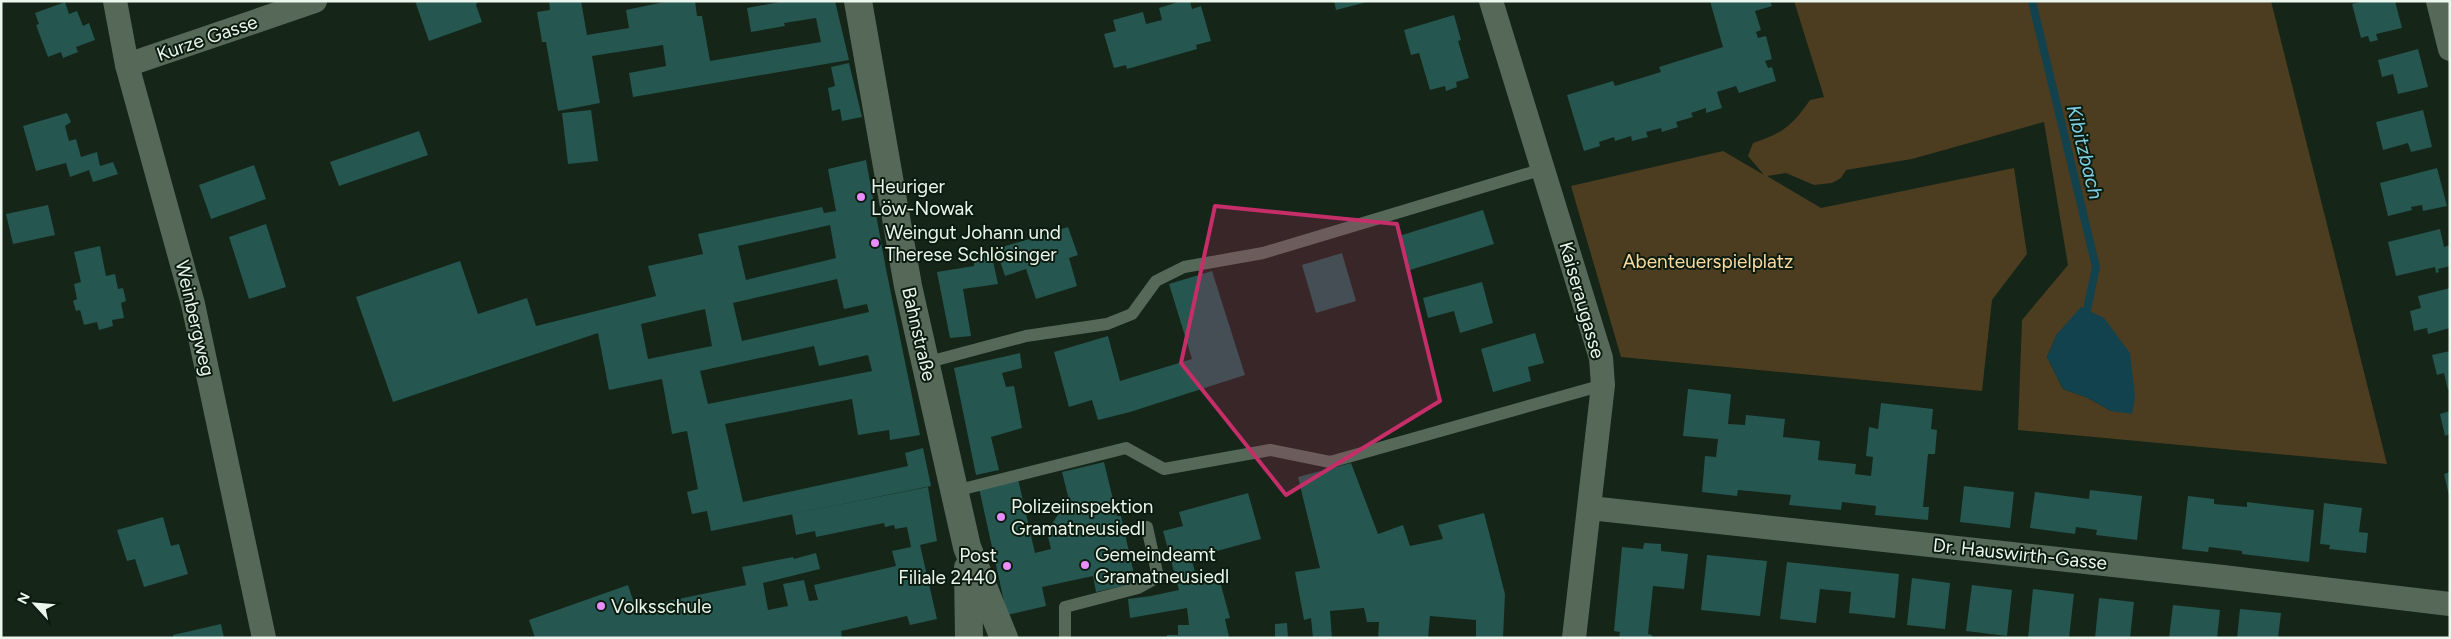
<svg xmlns="http://www.w3.org/2000/svg" width="2451" height="639" font-family="Figtree,sans-serif">
	<style>
		.green { fill: #4c3d21; fill-rule: evenodd }
		.water { fill: #11424e }
		.lines { fill: none; stroke-linecap: round; stroke-linejoin: round }
		.stream { stroke: #11424e; stroke-width: 8 }
		.building { fill: #255650; fill-rule: evenodd }
		.service { stroke: #566959; stroke-width: 12 }
		.minor { stroke: #566959; stroke-width: 24 }
		.secondary { stroke: #566959; stroke-width: 28 }
		.marked { fill: #c62e6a; fill-opacity: 0.2; stroke: #c62e6a; stroke-width: 4; stroke-linejoin: round }
		.poi-dot { fill: #e98dfe; stroke: #0b1c0f; stroke-width: 2 }
		.labels { text-anchor: middle; dominant-baseline: central; stroke-width: 4; stroke-linejoin: round; paint-order: stroke }
		.street-label { font-size: 19px; fill: #ebf6ec; stroke: #0b1c0f }
		.poi-label { font-size: 19px; fill: #ebf6ec; stroke: #0b1c0f; text-anchor: start }
		.park-label { font-size: 19px; fill: #fddba0; stroke: #0b1c0f }
		.water-label { font-size: 20px; font-style: italic; fill: #7fcfe5; stroke: #0b1c0f }
	</style>
	<rect width="100%" height="100%" fill="#152518"/>
	<path class="green" d="M 1794,1 L 2271,1 L 2387,464 L 2018,430 L 2022,320 L 2068,265 L 2044,122 L 1912,159 L 1846,170 L 1841,178 L 1832,183 L 1814,185 L 1786,173 L 1767,176 L 1821,208 L 2014,168 L 2027,254 L 1992,300 L 1982,391 L 1621,357 L 1571,186 L 1723,151 L 1764,175 L 1748,156 L 1753,143 C 1783,133 1792,126 1810,100 L 1824,97 ZM 2057,334 L 2111,411 L 2088,398 L 2063,389 L 2047,357 Z"/>
	<path class="water" d="M 2081,307 L 2104,318 L 2130,353 L 2135,396 L 2132,414 L 2111,411 L 2088,398 L 2063,389 L 2047,357 L 2057,334 Z"/>
	<g class="lines">
		<path class="stream" d="M 2032,1 L 2096,267 L 2087,310"/>
	</g>
	<g class="building">
		<path d="M 415,1 L 478,1 L 476,5 L 482,22 L 429,41 Z"/>
		<path d="M 549,1 L 581,1 L 587,35 L 629,28 L 626,10 L 669,1 L 695,1 L 697,16 L 702,16 L 710,61 L 821,42 L 816,18 L 784,23 L 785,26 L 751,32 L 747,8 L 785,1 L 835,1 L 849,60 L 633,97 L 629,73 L 666,66 L 663,45 L 592,56 L 600,103 L 558,111 L 546,42 L 542,42 L 537,12 L 550,10 Z"/>
		<path d="M 1181,1 L 1190,1 L 1192,9 L 1201,6 L 1211,41 L 1196,45 L 1197,49 L 1127,69 L 1126,65 L 1114,68 L 1104,34 L 1116,31 L 1113,20 L 1143,12 L 1146,24 L 1162,20 L 1159,8 Z"/>
		<path d="M 1334,1 L 1367,1 L 1367,2 L 1336,10 Z"/>
		<path d="M 1710,1 L 1770,1 L 1772,6 L 1755,11 L 1761,30 L 1756,32 L 1758,38 L 1766,36 L 1772,59 L 1765,61 L 1768,68 L 1772,67 L 1776,81 L 1739,93 L 1736,86 L 1717,92 L 1722,108 L 1706,113 L 1706,108 L 1691,113 L 1693,117 L 1676,122 L 1678,127 L 1662,132 L 1661,128 L 1646,132 L 1648,137 L 1632,141 L 1631,136 L 1615,141 L 1614,137 L 1599,142 L 1600,146 L 1584,151 L 1567,95 L 1613,81 L 1615,86 L 1661,72 L 1659,67 L 1723,47 Z"/>
		<path d="M 2364,1 L 2395,1 L 2402,28 L 2376,34 L 2378,40 L 2370,42 L 2368,36 L 2361,38 L 2352,4 Z"/>
		<path d="M 65,2 L 69,14 L 77,11 L 83,26 L 89,23 L 95,40 L 76,47 L 78,52 L 63,58 L 61,52 L 48,57 L 36,25 L 39,24 L 35,13 Z"/>
		<path d="M 1454,15 L 1461,40 L 1458,41 L 1469,78 L 1456,82 L 1457,87 L 1446,91 L 1445,86 L 1430,90 L 1419,53 L 1411,55 L 1404,30 Z"/>
		<path d="M 2418,49 L 2428,87 L 2398,94 L 2393,74 L 2382,77 L 2378,60 Z"/>
		<path d="M 849,63 L 862,117 L 842,121 L 840,109 L 832,111 L 828,88 L 835,86 L 831,67 Z"/>
		<path d="M 591,110 L 598,161 L 568,164 L 562,113 Z"/>
		<path d="M 2423,110 L 2432,147 L 2411,152 L 2408,143 L 2383,150 L 2376,122 Z"/>
		<path d="M 67,113 L 71,122 L 65,126 L 69,141 L 76,139 L 81,157 L 97,152 L 100,166 L 113,162 L 118,174 L 93,182 L 89,170 L 70,177 L 66,163 L 36,171 L 23,126 Z"/>
		<path d="M 419,131 L 428,155 L 339,186 L 330,162 Z"/>
		<path d="M 866,160 L 886,269 L 920,435 L 890,440 L 889,430 L 858,435 L 852,399 L 725,424 L 743,502 L 908,466 L 905,453 L 923,448 L 931,486 L 711,531 L 707,511 L 692,514 L 687,492 L 698,489 L 687,431 L 672,434 L 662,379 L 609,390 L 598,333 L 393,402 L 356,297 L 460,261 L 478,314 L 527,298 L 536,326 L 656,296 L 648,266 L 703,254 L 698,234 L 822,207 L 824,213 L 836,211 L 828,169 ZM 830,225 L 836,258 L 746,280 L 738,246 ZM 837,279 L 844,309 L 867,304 L 869,312 L 742,341 L 733,303 ZM 705,309 L 712,346 L 648,359 L 641,324 ZM 814,346 L 819,366 L 868,355 L 872,371 L 708,404 L 700,371 Z"/>
		<path d="M 254,165 L 266,199 L 211,219 L 199,185 Z"/>
		<path d="M 2437,168 L 2447,206 L 2423,211 L 2422,205 L 2411,207 L 2412,210 L 2388,216 L 2380,183 Z"/>
		<path d="M 48,205 L 55,235 L 13,244 L 6,214 Z"/>
		<path d="M 1483,210 L 1494,244 L 1410,270 L 1399,236 Z"/>
		<path d="M 266,224 L 286,287 L 249,299 L 229,237 Z"/>
		<path d="M 1068,227 L 1078,255 L 1069,258 L 1077,286 L 1036,299 L 1026,269 L 1005,276 L 996,249 Z"/>
		<path d="M 2440,229 L 2444,247 L 2450,245 L 2450,266 L 2438,269 L 2439,272 L 2436,273 L 2435,267 L 2396,276 L 2388,242 Z"/>
		<path d="M 100,246 L 106,276 L 115,274 L 118,289 L 123,288 L 126,301 L 121,303 L 124,318 L 112,320 L 113,326 L 99,330 L 97,322 L 84,325 L 80,310 L 76,311 L 73,301 L 77,299 L 74,284 L 81,282 L 74,252 Z"/>
		<path d="M 991,252 L 998,284 L 963,289 L 971,336 L 950,338 L 937,272 L 974,266 L 974,256 Z"/>
		<path d="M 1342,253 L 1356,301 L 1316,313 L 1302,265 Z"/>
		<path d="M 1212,271 L 1245,375 L 1130,412 L 1098,420 L 1092,400 L 1069,407 L 1054,352 L 1108,336 L 1120,381 L 1192,359 L 1169,284 Z"/>
		<path d="M 1482,282 L 1493,323 L 1460,333 L 1454,311 L 1428,318 L 1423,298 Z"/>
		<path d="M 2450,288 L 2450,328 L 2428,334 L 2427,328 L 2414,331 L 2410,311 L 2421,308 L 2418,296 Z"/>
		<path d="M 1535,333 L 1544,363 L 1528,367 L 1531,381 L 1493,392 L 1481,349 Z"/>
		<path d="M 2450,351 L 2450,389 L 2448,390 L 2444,373 L 2437,375 L 2432,355 Z"/>
		<path d="M 1020,353 L 1022,368 L 1002,373 L 1006,387 L 1014,386 L 1022,428 L 991,437 L 999,470 L 976,475 L 954,368 Z"/>
		<path d="M 1688,389 L 1731,394 L 1728,424 L 1745,425 L 1746,415 L 1785,419 L 1783,437 L 1820,441 L 1818,460 L 1856,464 L 1855,474 L 1871,476 L 1873,457 L 1866,456 L 1869,427 L 1878,429 L 1881,403 L 1933,409 L 1931,429 L 1937,430 L 1935,454 L 1928,454 L 1923,507 L 1929,507 L 1928,520 L 1875,515 L 1876,506 L 1842,502 L 1841,510 L 1789,505 L 1791,495 L 1738,490 L 1737,496 L 1702,492 L 1705,456 L 1716,457 L 1718,439 L 1683,436 Z"/>
		<path d="M 2450,411 L 2450,434 L 2445,436 L 2440,414 Z"/>
		<path d="M 1104,462 L 1117,516 L 1121,516 L 1136,583 L 1096,592 L 1093,576 L 1042,587 L 1046,606 L 1007,615 L 979,488 L 1018,479 L 1035,553 L 1051,549 L 1047,532 L 1061,510 L 1071,508 L 1062,472 Z"/>
		<path d="M 1351,463 L 1378,534 L 1403,525 L 1410,546 L 1443,539 L 1438,525 L 1484,513 L 1505,594 L 1503,638 L 1476,638 L 1476,620 L 1430,616 L 1428,638 L 1378,638 L 1379,622 L 1367,622 L 1364,608 L 1330,611 L 1332,638 L 1313,638 L 1311,618 L 1304,620 L 1295,572 L 1320,568 L 1298,477 Z"/>
		<path d="M 2450,472 L 2450,496 L 2449,496 L 2444,474 Z"/>
		<path d="M 1964,486 L 2014,492 L 2010,528 L 1960,522 Z"/>
		<path d="M 928,487 L 937,541 L 920,545 L 937,619 L 910,625 L 907,616 L 841,631 L 842,638 L 535,638 L 529,620 L 628,585 L 637,612 L 669,601 L 746,585 L 742,567 L 793,557 L 794,559 L 816,553 L 820,569 L 763,583 L 768,610 L 788,606 L 783,584 L 804,580 L 809,601 L 818,600 L 814,585 L 896,566 L 892,551 L 911,547 L 907,527 L 895,529 L 894,525 L 885,527 L 884,523 L 816,537 L 815,531 L 796,535 L 792,514 Z"/>
		<path d="M 2090,490 L 2142,496 L 2137,540 L 2096,535 L 2097,530 L 2076,527 L 2075,534 L 2030,528 L 2035,492 L 2089,499 Z"/>
		<path d="M 1248,493 L 1261,539 L 1191,558 L 1198,582 L 1219,578 L 1230,618 L 1225,619 L 1229,637 L 1167,638 L 1167,635 L 1178,635 L 1178,625 L 1189,625 L 1187,608 L 1130,618 L 1128,599 L 1151,596 L 1179,590 L 1163,531 L 1183,526 L 1179,512 Z"/>
		<path d="M 2188,496 L 2214,499 L 2214,504 L 2247,507 L 2247,502 L 2314,510 L 2309,562 L 2242,554 L 2242,551 L 2209,547 L 2208,552 L 2182,549 Z"/>
		<path d="M 2324,503 L 2362,508 L 2359,532 L 2368,533 L 2366,553 L 2329,549 L 2330,545 L 2320,544 Z"/>
		<path d="M 163,517 L 171,546 L 179,544 L 188,574 L 144,587 L 135,559 L 127,561 L 117,530 Z"/>
		<path d="M 1644,543 L 1661,544 L 1661,551 L 1688,554 L 1684,589 L 1653,586 L 1648,634 L 1652,635 L 1652,638 L 1619,638 L 1620,632 L 1614,631 L 1622,547 L 1643,549 Z"/>
		<path d="M 1707,555 L 1767,561 L 1760,616 L 1701,610 Z"/>
		<path d="M 1787,562 L 1899,574 L 1895,618 L 1849,613 L 1851,592 L 1820,589 L 1816,623 L 1780,619 Z"/>
		<path d="M 1912,578 L 1950,583 L 1945,629 L 1907,625 Z"/>
		<path d="M 1972,585 L 2012,590 L 2007,636 L 1966,631 Z"/>
		<path d="M 2033,589 L 2074,594 L 2069,638 L 2028,638 Z"/>
		<path d="M 2099,598 L 2134,602 L 2130,638 L 2095,638 Z"/>
		<path d="M 2173,605 L 2220,610 L 2217,638 L 2169,638 Z"/>
		<path d="M 2240,609 L 2281,613 L 2278,638 L 2237,638 Z"/>
		<path d="M 1287,623 L 1288,638 L 1275,638 L 1275,624 Z"/>
		<path d="M 221,624 L 224,638 L 173,638 L 173,635 Z"/>
	</g>
	<g class="lines">
		<g class="service">
			<path d="M 925,363 L 1026,336 L 1107,324 L 1132,314 L 1156,281 L 1184,267 L 1263,253 L 1543,169"/>
			<path d="M 955,491 L 1126,448 L 1164,469 L 1270,450 L 1330,462 L 1603,385"/>
			<path d="M 1065,638 L 1065,607 L 1138,588 L 1158,577 L 1147,527"/>
		</g>
		<g class="minor">
			<path d="M 115,1 L 127,65 L 193,304 L 264,638"/>
			<path d="M 1491,1 L 1601,358 L 1603,385 L 1574,638"/>
			<path d="M 2438,1 L 2450,49"/>
			<path d="M 127,65 L 315,1"/>
			<path d="M 1590,508 L 2223,577 L 2450,604"/>
		</g>
		<g class="secondary">
			<path d="M 858,1 L 908,286 L 967,547 L 1004,638"/>
			<path d="M 968,568 L 969,638"/>
		</g>
	</g>
	<path class="marked" d="M 1215,206 L 1397,224 L 1440,401 L 1286,495 L 1181,363 Z"/>
	<g class="poi-dot">
		<circle cx="861" cy="197" r="5"/>
		<circle cx="875" cy="243" r="5"/>
		<circle cx="1001" cy="517" r="5"/>
		<circle cx="1085" cy="565" r="5"/>
		<circle cx="1007" cy="566" r="5"/>
		<circle cx="601" cy="606" r="5"/>
	</g>
	<g class="labels">
		<g class="street-label">
			<text transform="translate(207 38) rotate(-19)">Kurze Gasse</text>
			<text transform="translate(1582 300) rotate(74)">Kaiseraugasse</text>
			<text transform="translate(195 318) rotate(77)">Weinbergweg</text>
			<text transform="translate(919 334) rotate(77)">Bahnstraße</text>
			<text transform="translate(2020 554) rotate(6)">Dr. Hauswirth-Gasse</text>
		</g>
		<g class="poi-label">
			<text x="871" y="186">Heuriger<tspan x="871" dy="22">Löw-Nowak</tspan></text>
			<text x="885" y="232">Weingut Johann und<tspan x="885" dy="22">Therese Schlösinger</tspan></text>
			<text x="1011" y="506">Polizeiinspektion<tspan x="1011" dy="22">Gramatneusiedl</tspan></text>
			<text x="1095" y="554">Gemeindeamt<tspan x="1095" dy="22">Gramatneusiedl</tspan></text>
			<text x="997" y="555" text-anchor="end">Post<tspan x="997" dy="22">Filiale 2440</tspan></text>
			<text x="611" y="606">Volksschule</text>
		</g>
		<g class="park-label">
			<text x="1708" y="261">Abenteuerspielplatz</text>
		</g>
		<g class="water-label">
			<text transform="translate(2085 152) rotate(76)">Kibitzbach</text>
		</g>
	</g>
	<rect width="2451" height="639" fill="none" stroke="#ebf6ec" stroke-width="5"/>
	<g transform="translate(35 604) rotate(296)" stroke="#0b1c0f" stroke-width="4" paint-order="stroke">
	<path d="M0-4L9 19L0 12L-9 19Z" fill="#ebf6ec"/>
	<text y="-8" font-size="14" font-weight="bold" text-anchor="middle" fill="#ebf6ec">N</text>
	</g>
</svg>
